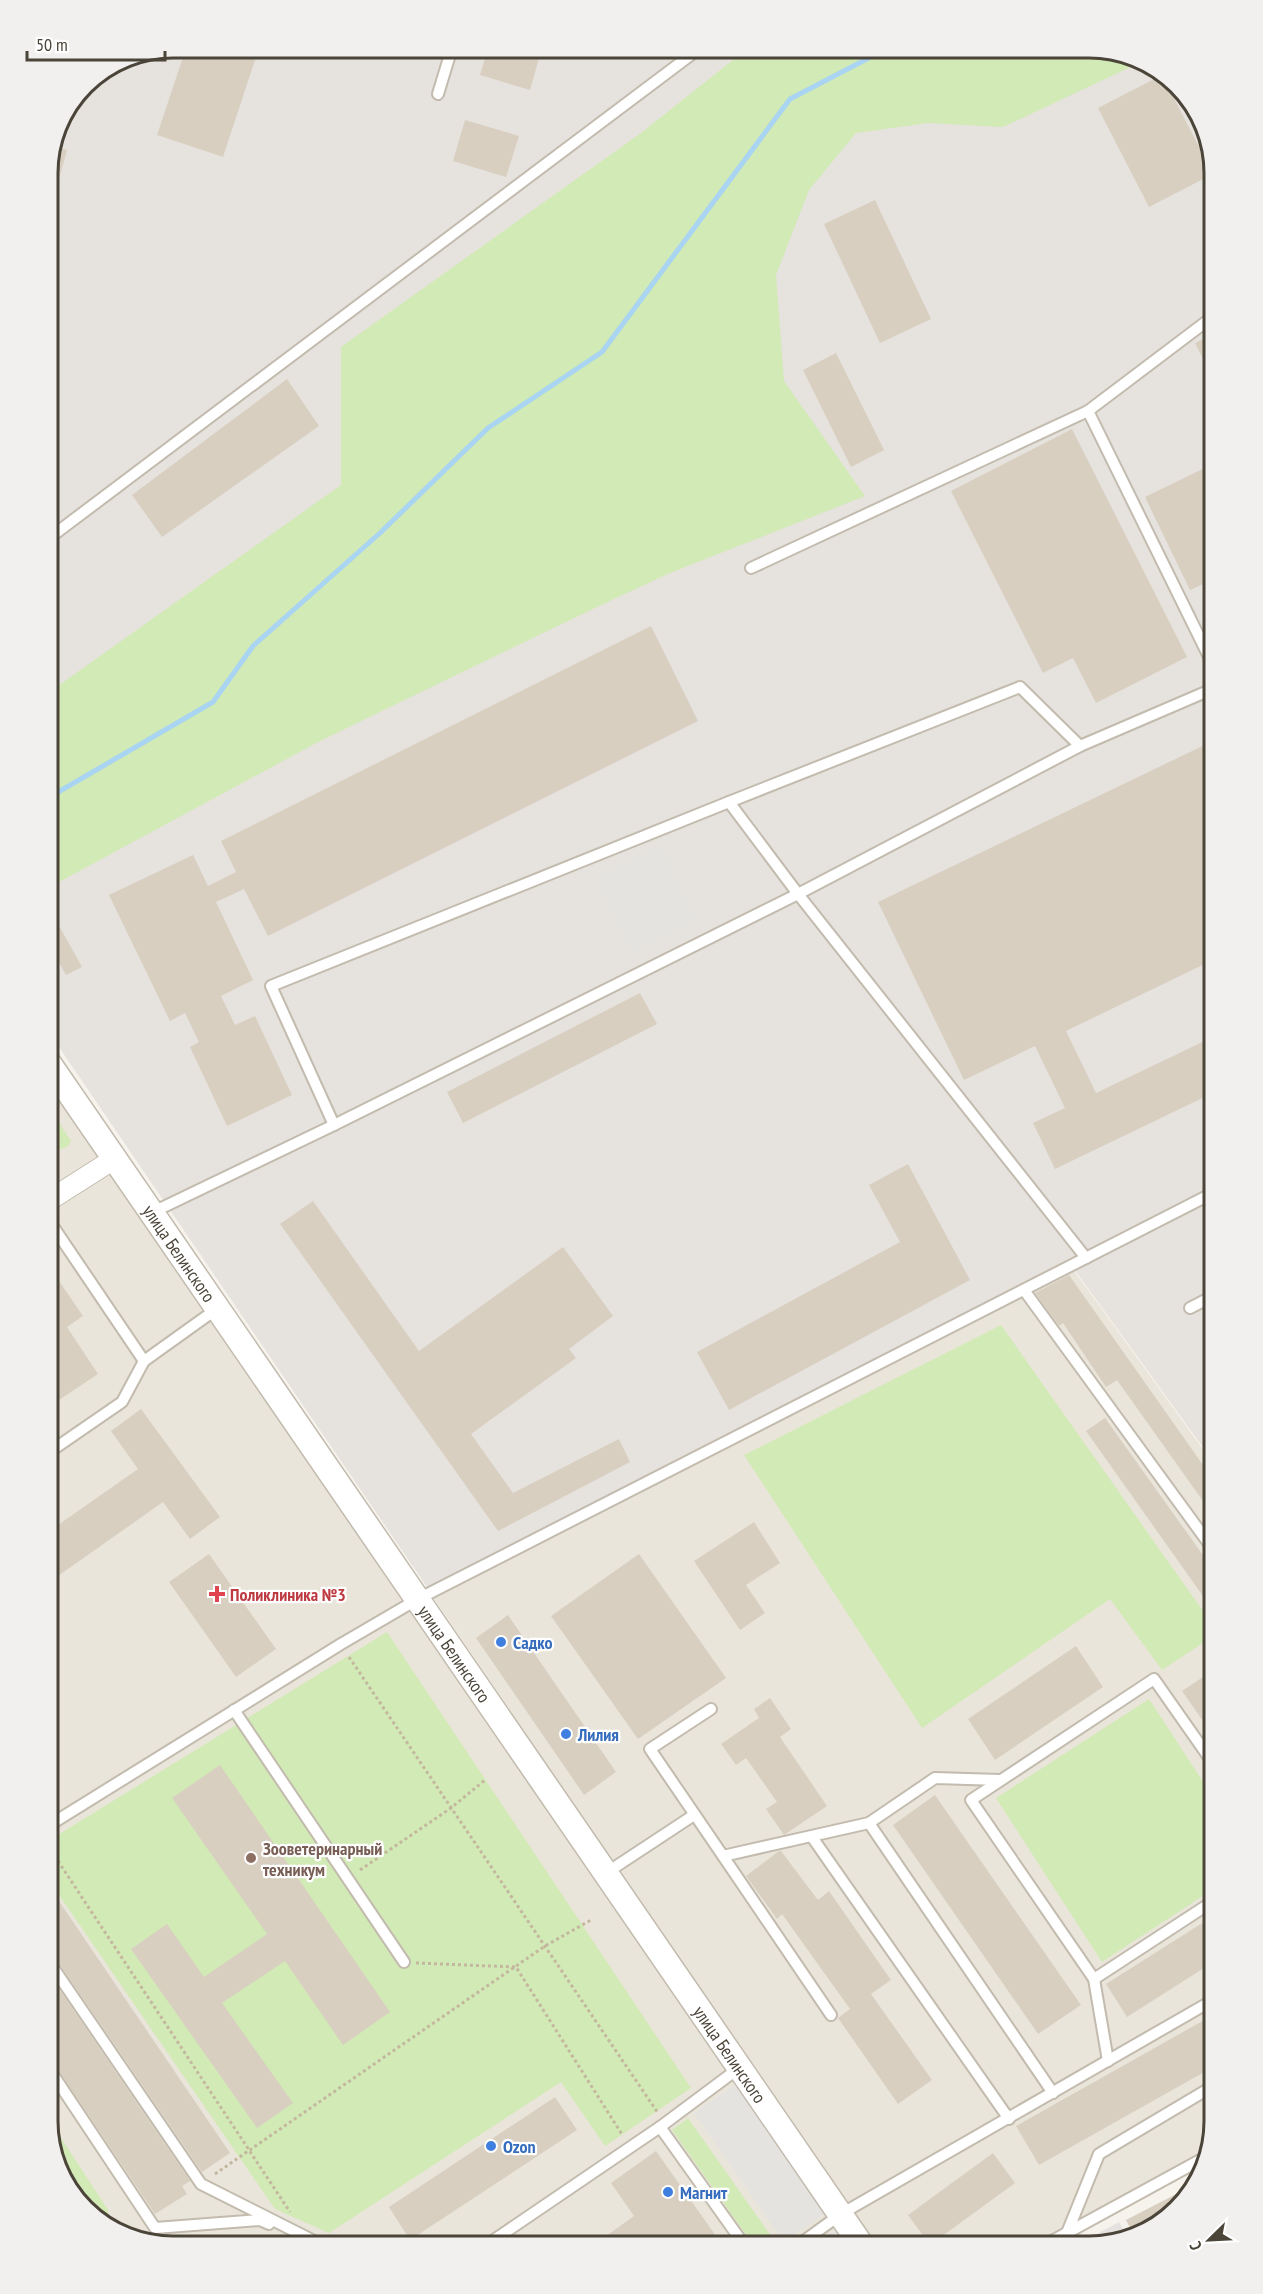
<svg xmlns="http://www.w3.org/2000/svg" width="1263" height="2294" font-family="'PT Sans Narrow',sans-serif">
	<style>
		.residential { fill: #eae5da }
		.industrial { fill: #e6e2dd }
		.green { fill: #d2eab5 }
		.parking { fill: #e5e3e0 }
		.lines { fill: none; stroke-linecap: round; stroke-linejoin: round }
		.stream { stroke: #a9d4f2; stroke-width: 5 }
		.building { fill: #d8cfc1 }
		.service-casing { stroke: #c2bbae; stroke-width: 14 }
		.minor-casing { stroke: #c2bbae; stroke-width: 22 }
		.tertiary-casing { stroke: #c2bbae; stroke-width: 27 }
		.path { stroke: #c4b79f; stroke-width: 3; stroke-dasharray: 3 3; stroke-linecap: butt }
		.service { stroke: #fff; stroke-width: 10 }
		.minor { stroke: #fff; stroke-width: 20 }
		.tertiary { stroke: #fff; stroke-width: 24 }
		.health-dot { fill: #e0444e; stroke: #fff; stroke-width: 2 }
		.shop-dot { fill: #3f7fe0; stroke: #fff; stroke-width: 2 }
		.education-dot { fill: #8d6e63; stroke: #fff; stroke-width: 2 }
		.labels { text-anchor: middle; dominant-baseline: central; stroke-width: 4.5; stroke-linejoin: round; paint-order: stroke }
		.street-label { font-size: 18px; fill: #4b4439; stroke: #fff }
		.health-label { font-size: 18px; font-weight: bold; fill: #be3a42; stroke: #fff; text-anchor: start }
		.shop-label { font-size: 18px; font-weight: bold; fill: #366cbe; stroke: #fff; text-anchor: start }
		.education-label { font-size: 18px; font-weight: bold; fill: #785e54; stroke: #fff; text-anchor: start }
		.rim { fill: none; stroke: #4b4439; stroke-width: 3 }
	</style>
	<rect width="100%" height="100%" fill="#f6f3ec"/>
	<g class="residential">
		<path d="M 48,1072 L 848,2246 L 165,2246 L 103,2225 L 58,2169 L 48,2121 Z"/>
		<path d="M 1073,1269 L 1215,1466 L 1215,2121 L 1205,2154 L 1030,2246 L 874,2246 L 433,1597 Z"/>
	</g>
	<path class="industrial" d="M 173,48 L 1098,48 L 1166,74 L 1205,125 L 1215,173 L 1215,1464 L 1069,1262 L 429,1590 L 48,1031 L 48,165 L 58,125 L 85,84 L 126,57 Z"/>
	<g class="green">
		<path d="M 748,48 L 1098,48 L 1139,63 L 1003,127 L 928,123 L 856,133 L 809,190 L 776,275 L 784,381 L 865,496 L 670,573 L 599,606 L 320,741 L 48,888 L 48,693 L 341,485 L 341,347 L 641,133 Z"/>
		<path d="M 48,1106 L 71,1141 L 67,1147 L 61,1149 L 48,1143 Z"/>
		<path d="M 1001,1325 L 1215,1628 L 1215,1635 L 1162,1670 L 1110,1599 L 922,1728 L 744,1455 Z"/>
		<path d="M 387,1632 L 691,2088 L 605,2146 L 561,2082 L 329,2233 L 275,2209 L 48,1879 L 48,1841 Z"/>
		<path d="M 1149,1699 L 1215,1800 L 1215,1888 L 1102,1962 L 996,1798 Z"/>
		<path d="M 48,2118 L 108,2210 L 110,2227 L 103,2225 L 58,2169 Z"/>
		<path d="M 688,2118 L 778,2246 L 754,2246 L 672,2130 Z"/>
	</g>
	<g class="parking">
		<path d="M 662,843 L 699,920 L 630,954 L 592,876 Z"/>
		<path d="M 738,2083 L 828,2212 L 784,2242 L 694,2113 Z"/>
		<path d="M 1119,2222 L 1128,2238 L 1090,2246 L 1074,2246 Z"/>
		<path d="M 839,2227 L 852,2246 L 813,2246 Z"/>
	</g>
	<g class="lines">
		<path class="stream" d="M 48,798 L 213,702 L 253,646 L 380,533 L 488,428 L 602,352 L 790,99 L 886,49 L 1009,48"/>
	</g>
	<g class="building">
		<path d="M 186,48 L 259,48 L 223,157 L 157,135 Z"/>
		<path d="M 488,48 L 542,48 L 530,90 L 480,75 Z"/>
		<path d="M 1162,75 L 1213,174 L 1149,207 L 1098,108 Z"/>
		<path d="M 465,120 L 519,136 L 506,177 L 453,161 Z"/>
		<path d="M 53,147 L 67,150 L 53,201 L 48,201 L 48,165 Z"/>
		<path d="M 875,200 L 931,319 L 880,343 L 824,224 Z"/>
		<path d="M 1215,333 L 1215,383 L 1195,343 Z"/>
		<path d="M 836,353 L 884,450 L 851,467 L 803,370 Z"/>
		<path d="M 287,379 L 319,426 L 162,537 L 132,495 Z"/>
		<path d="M 1072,429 L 1187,657 L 1096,703 L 1073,658 L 1043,673 L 951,491 Z"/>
		<path d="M 1215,463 L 1215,579 L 1190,590 L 1145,497 Z"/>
		<path d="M 651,626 L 698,721 L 268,936 L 244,889 L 216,902 L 253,980 L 221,996 L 235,1025 L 255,1016 L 292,1095 L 227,1126 L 190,1047 L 199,1042 L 185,1013 L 170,1021 L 109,895 L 193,855 L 208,886 L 236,872 L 221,841 Z"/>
		<path d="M 1215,740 L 1215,959 L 1066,1031 L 1096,1093 L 1215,1036 L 1215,1092 L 1055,1169 L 1033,1123 L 1065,1108 L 1035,1046 L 964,1080 L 878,902 Z"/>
		<path d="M 48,906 L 82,967 L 66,975 L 48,943 Z"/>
		<path d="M 640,993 L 657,1024 L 463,1123 L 447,1092 Z"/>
		<path d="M 908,1164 L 970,1280 L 729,1410 L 697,1352 L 900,1242 L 869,1185 Z"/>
		<path d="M 313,1201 L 419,1351 L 563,1247 L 613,1316 L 569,1349 L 576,1358 L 471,1434 L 513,1493 L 619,1439 L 630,1462 L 498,1531 L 280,1224 Z"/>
		<path d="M 48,1265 L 83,1316 L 67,1327 L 98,1374 L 59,1400 L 48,1382 Z"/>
		<path d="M 1069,1275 L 1215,1482 L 1215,1518 L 1117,1380 L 1106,1387 L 1063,1323 L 1059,1326 L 1035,1293 Z"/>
		<path d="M 141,1409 L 220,1517 L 190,1539 L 163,1502 L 48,1583 L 48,1532 L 138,1469 L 111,1431 Z"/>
		<path d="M 1105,1418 L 1215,1572 L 1215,1613 L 1086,1431 Z"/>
		<path d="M 754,1522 L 780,1563 L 746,1585 L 765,1613 L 740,1630 L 694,1561 Z"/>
		<path d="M 209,1554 L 276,1649 L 236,1677 L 169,1582 Z"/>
		<path d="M 639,1554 L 726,1678 L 638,1739 L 551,1616 Z"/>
		<path d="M 508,1615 L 616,1772 L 584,1795 L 476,1638 Z"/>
		<path d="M 1076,1646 L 1103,1687 L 995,1760 L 968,1719 Z"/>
		<path d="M 1215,1669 L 1215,1738 L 1182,1691 Z"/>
		<path d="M 770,1698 L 791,1729 L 780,1737 L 827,1806 L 784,1835 L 766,1809 L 777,1802 L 746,1758 L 736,1765 L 721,1744 L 759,1718 L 754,1709 Z"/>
		<path d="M 220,1765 L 390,2012 L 343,2045 L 285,1961 L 222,2003 L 293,2103 L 257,2128 L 131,1949 L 167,1924 L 204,1977 L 267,1934 L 172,1798 Z"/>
		<path d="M 935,1795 L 1081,2005 L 1038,2034 L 893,1825 Z"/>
		<path d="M 779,1851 L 781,1851 L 818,1900 L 829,1891 L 891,1980 L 871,1994 L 932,2080 L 898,2104 L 838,2018 L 850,2009 L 782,1914 L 777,1919 L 746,1876 Z"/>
		<path d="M 48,1885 L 230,2153 L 202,2172 L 54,1956 L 48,1953 Z"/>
		<path d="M 1215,1915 L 1215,1961 L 1127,2017 L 1106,1984 Z"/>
		<path d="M 48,1973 L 190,2181 L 182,2186 L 187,2194 L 155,2214 L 48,2055 Z"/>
		<path d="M 1215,2014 L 1215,2066 L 1039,2165 L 1016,2126 Z"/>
		<path d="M 555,2097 L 577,2130 L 410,2240 L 389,2207 Z"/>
		<path d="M 656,2151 L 723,2246 L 592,2246 L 634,2216 L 611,2183 Z"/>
		<path d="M 993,2153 L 1015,2183 L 930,2245 L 908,2215 Z"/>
		<path d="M 1184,2190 L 1188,2195 L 1135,2237 L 1126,2220 Z"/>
	</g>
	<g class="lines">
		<g class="service-casing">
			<g id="service">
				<path d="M 438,94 L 452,48"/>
				<path d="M 48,539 L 700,48"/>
				<path d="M 751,568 L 1088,411"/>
				<path d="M 1215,669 L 1088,411 L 1215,315"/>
				<path d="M 729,802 L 1020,687 L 1080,746"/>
				<path d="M 334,1125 L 271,986 L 729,802 L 798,894 L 1086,1258"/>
				<path d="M 151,1213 L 334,1125 L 798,894 L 1080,746 L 1215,688"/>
				<path d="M 48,1219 L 144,1361"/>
				<path d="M 1024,1290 L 1215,1552"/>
				<path d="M 1190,1308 L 1215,1295"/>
				<path d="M 48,1453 L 122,1402 L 144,1361 L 218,1308"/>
				<path d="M 711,1709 L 650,1749 L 723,1856 L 869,1823 L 935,1778 L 1000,1780"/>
				<path d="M 234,1710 L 404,1962"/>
				<path d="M 869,1823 L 1053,2093"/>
				<path d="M 48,1826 L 341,1644 L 418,1599 L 1215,1192"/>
				<path d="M 812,1837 L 1009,2119"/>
				<path d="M 723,1856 L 831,2015"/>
				<path d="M 606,1873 L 694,1815"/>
				<path d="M 48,1960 L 201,2184 L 324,2246"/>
				<path d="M 1094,1979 L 1215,1900"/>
				<path d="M 1108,2061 L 1094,1979 L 971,1800 L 1154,1679 L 1215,1766"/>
				<path d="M 48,2067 L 155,2228 L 260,2220 L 269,2224"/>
				<path d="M 660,2127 L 745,2246"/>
				<path d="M 1067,2233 L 1099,2154 L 1215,2085"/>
				<path d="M 485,2246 L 660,2127 L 739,2068"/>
				<path d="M 797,2246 L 841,2214 L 1215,1999"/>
				<path d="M 1043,2246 L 1204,2158"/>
			</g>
		</g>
		<g class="minor-casing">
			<path id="minor" d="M 48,1201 L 114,1159"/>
		</g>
		<g class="tertiary-casing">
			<g id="tertiary">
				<path id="s1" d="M 48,1062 L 862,2246"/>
			</g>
		</g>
		<g class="path">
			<path d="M 349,1657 L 658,2113"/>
			<path d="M 48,1846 L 290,2212"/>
			<path d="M 360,1870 L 451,1808 L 485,1780"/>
			<path d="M 416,1963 L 516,1967 L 623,2136"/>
			<path d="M 215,2174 L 545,1946 L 591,1920"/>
		</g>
		<use href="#service" class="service"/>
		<use href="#minor" class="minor"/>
		<use href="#tertiary" class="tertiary"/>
	</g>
	<path class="health-dot" d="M214 1585h6v6h6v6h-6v6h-6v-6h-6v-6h6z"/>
	<g class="shop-dot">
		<circle cx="501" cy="1642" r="6"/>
		<circle cx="566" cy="1734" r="6"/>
		<circle cx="491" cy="2146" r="6"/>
		<circle cx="668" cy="2192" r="6"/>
	</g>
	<circle class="education-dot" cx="251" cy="1858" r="6"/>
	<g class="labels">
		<g class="street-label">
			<text stroke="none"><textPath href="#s1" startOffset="232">улица Белинского</textPath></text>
			<text stroke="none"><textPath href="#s1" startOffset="718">улица Белинского</textPath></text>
			<text stroke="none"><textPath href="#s1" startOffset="1204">улица Белинского</textPath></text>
		</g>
		<g class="health-label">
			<text x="230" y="1594">Поликлиника №3</text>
		</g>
		<g class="shop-label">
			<text x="513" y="1642">Садко</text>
			<text x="578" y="1734">Лилия</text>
			<text x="503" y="2146">Ozon</text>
			<text x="680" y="2192">Магнит</text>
		</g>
		<g class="education-label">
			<text x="263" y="1848">Зооветеринарный<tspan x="263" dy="21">техникум</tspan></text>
		</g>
	</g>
	<path d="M0 0H1263V2294H0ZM173 58H1089A115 115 0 0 1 1204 173V2121A115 115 0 0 1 1089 2236H173A115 115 0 0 1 58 2121V173A115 115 0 0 1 173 58Z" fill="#f1f0ef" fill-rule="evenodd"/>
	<path class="rim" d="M173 58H1089A115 115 0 0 1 1204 173V2121A115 115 0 0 1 1089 2236H173A115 115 0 0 1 58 2121V173A115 115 0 0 1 173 58Z"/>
	<g transform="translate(1209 2240) rotate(246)" stroke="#ffffff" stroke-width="4.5" paint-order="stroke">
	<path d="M0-4.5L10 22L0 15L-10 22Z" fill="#4b4439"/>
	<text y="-9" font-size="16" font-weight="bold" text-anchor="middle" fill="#4b4439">С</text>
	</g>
	<path d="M27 51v9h138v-9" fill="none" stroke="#4b4439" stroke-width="3"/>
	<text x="36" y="51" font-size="18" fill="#4b4439" stroke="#ffffff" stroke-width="4.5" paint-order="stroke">50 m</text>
</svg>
